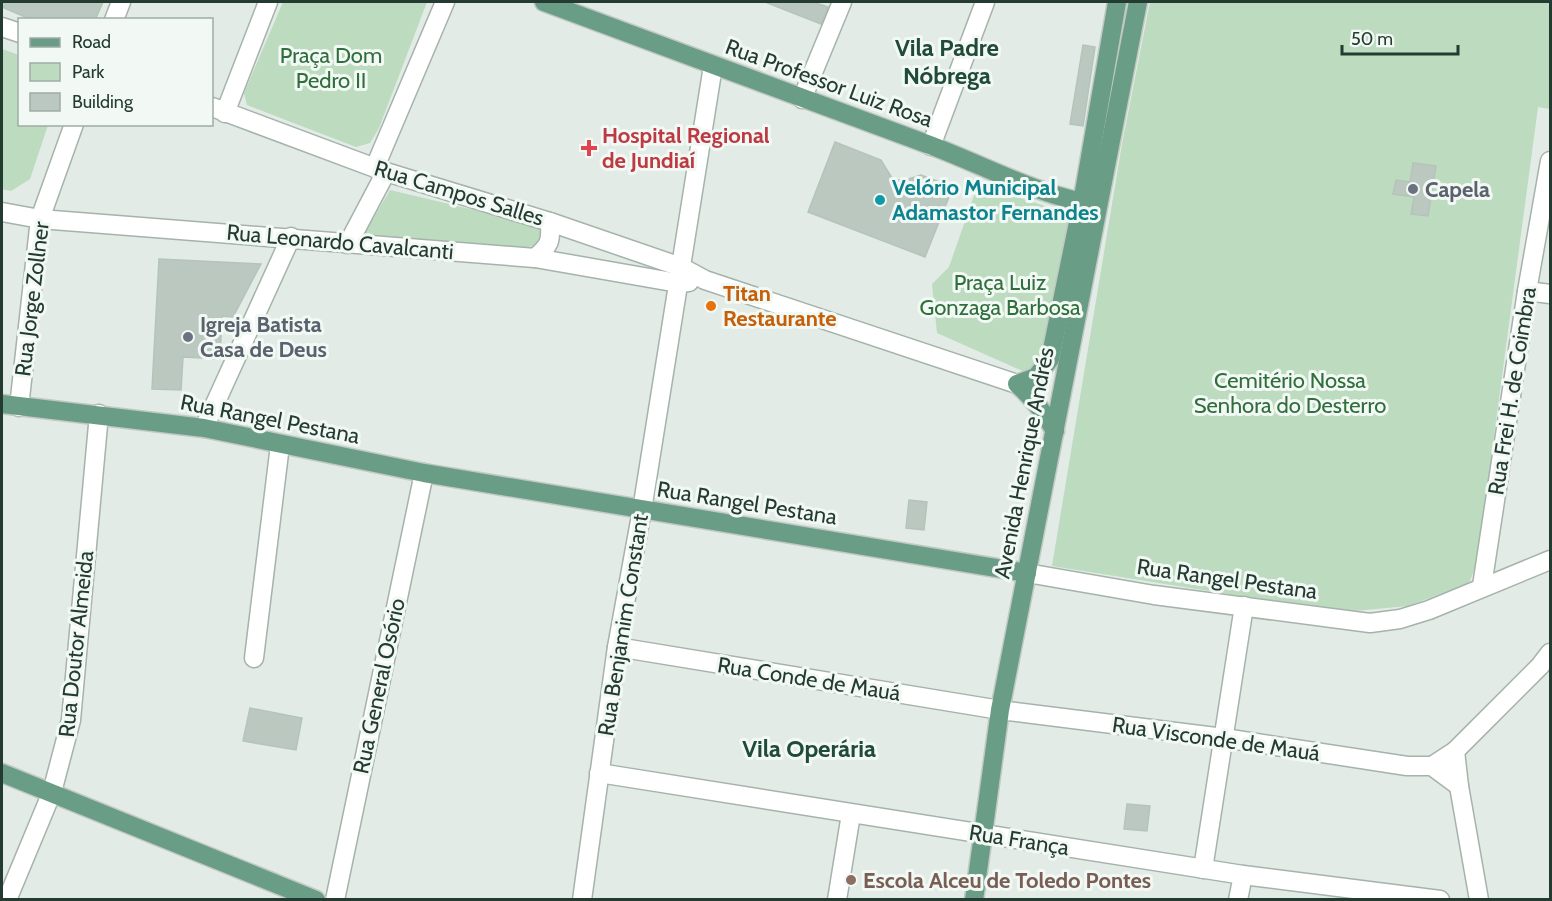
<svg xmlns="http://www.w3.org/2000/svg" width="1552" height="901" font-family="Cabin,sans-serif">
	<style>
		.green { fill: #bcdbbf }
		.building { fill: #bac8c0; stroke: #b5c4bb; stroke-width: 1.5 }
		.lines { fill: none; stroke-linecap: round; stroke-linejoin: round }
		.minor-casing { stroke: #a5b3ab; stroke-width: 21 }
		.major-casing { stroke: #c1c8c5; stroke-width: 21 }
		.minor { stroke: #fff; stroke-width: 18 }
		.major { stroke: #6a9d86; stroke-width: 18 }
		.health-dot { fill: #e0444e; stroke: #f2f8f4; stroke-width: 2 }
		.worship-dot { fill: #6b7280; stroke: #f2f8f4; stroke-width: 2 }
		.culture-dot { fill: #0f9aa8; stroke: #f2f8f4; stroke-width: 2 }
		.food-dot { fill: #e8710a; stroke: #f2f8f4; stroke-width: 2 }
		.education-dot { fill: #8d6e63; stroke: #f2f8f4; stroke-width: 2 }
		.labels { text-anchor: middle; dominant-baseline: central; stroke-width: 6; stroke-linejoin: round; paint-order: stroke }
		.park-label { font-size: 22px; fill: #306e3c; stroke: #f2f8f4 }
		.street-label { font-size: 22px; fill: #233b30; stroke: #f2f8f4 }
		.health-label { font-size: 22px; font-weight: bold; fill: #be3a42; stroke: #f2f8f4; text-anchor: start }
		.culture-label { font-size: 22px; font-weight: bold; fill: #0d838f; stroke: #f2f8f4; text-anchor: start }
		.worship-label { font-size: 22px; font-weight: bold; fill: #5b616d; stroke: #f2f8f4; text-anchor: start }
		.food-label { font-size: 22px; font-weight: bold; fill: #c56008; stroke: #f2f8f4; text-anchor: start }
		.education-label { font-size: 22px; font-weight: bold; fill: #785e54; stroke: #f2f8f4; text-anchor: start }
		.neighbourhood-label { font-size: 24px; font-weight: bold; fill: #214b39; stroke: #f2f8f4 }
	</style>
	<rect width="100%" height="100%" fill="#e2ebe5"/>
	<g class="green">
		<path d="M 283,2 L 427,2 L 379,128 L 370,143 L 356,147 L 247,105 L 244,93 Z"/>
		<path d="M 1150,2 L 1550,2 L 1550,109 L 1538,107 L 1477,563 L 1469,583 L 1408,606 L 1354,611 L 1247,597 L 1052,566 L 1122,144 Z"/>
		<path d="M 2,49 L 19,55 L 20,124 L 48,125 L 30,179 L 11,191 L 2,189 Z"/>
		<path d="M 978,184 L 1060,211 L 1067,221 L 1068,234 L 1058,307 L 1034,376 L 937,333 L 932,284 L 949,267 Z"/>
		<path d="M 390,190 L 537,225 C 545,232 541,239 535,246 L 520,248 L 363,236 Z"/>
	</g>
	<g class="building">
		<path d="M 2,2 L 103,2 L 95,20 L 32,20 L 2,7 Z"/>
		<path d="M 765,2 L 813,2 L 828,7 L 821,24 Z"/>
		<path d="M 1083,45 L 1095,47 L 1083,126 L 1070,124 Z"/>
		<path d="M 835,142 L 881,160 L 892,178 L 902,181 L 921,175 L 953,187 L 925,257 L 808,212 Z"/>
		<path d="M 1413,163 L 1436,166 L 1428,216 L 1411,214 L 1414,197 L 1393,194 L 1396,180 L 1410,182 Z"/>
		<path d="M 159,259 L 261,264 L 233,317 L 222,316 L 220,359 L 183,357 L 181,390 L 152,389 Z"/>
		<path d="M 909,500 L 927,502 L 924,530 L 906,528 Z"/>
		<path d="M 250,708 L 302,718 L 296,750 L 243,741 Z"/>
		<path d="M 1127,804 L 1150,806 L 1147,831 L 1124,829 Z"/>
	</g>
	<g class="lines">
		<g class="minor-casing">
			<g id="minor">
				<path d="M 114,20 L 121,2"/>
				<path d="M 2,27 L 20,33"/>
				<path d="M 802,99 L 842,2"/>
				<path d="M 212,107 L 386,172 L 550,222 L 681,267 L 705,280 L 1017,384"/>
				<path d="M 225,113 L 268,2"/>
				<path d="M 931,146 L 985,2"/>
				<path d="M 375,167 L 445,2"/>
				<path d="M 2,212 L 40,219 L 535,258 L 678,283 L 689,282"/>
				<path d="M 348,244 L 386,172"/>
				<path d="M 535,258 C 550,245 551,242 550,222"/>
				<path d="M 1527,291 L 1550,294"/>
				<path d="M 19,407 L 40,219 L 74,124"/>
				<path d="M 204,428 L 291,237"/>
				<path d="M 1027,573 L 1154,595 L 1370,623 L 1400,619 L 1429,610 L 1550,560"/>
				<path d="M 1482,586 L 1527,291 L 1550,161"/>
				<path d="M 617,647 L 1000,710 L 1224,738 L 1407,766 L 1432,766 L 1459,786"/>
				<path d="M 254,658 L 280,445"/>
				<path d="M 1455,751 L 1459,786 L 1479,900"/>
				<path d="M 1432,766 L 1455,751 L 1540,666 L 1550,653"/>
				<path d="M 599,773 L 1243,875 L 1440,900"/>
				<path d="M 1203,869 L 1244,606"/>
				<path d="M 7,900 L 52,792 L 71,720 L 99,414"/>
				<path d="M 335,900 L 424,473"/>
				<path d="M 582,900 L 617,647 L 642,510 L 713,66"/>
				<path d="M 837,900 L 851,814"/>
				<path d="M 1238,900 L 1243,875"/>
			</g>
		</g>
		<g class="major-casing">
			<g id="major">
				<path d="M 544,2 C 671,50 799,97 927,144 C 984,165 1038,196 1098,205"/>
				<path d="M 2,404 L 204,428 L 424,473 L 1027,573"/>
				<path d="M 1055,431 C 1044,412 1033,398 1017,384 L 1036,377 L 1050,359 L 1082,203 L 1117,2"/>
				<path d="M 2,773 L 316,900"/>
				<path d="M 974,900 L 1000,710 L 1138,2"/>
			</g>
		</g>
		<use href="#minor" class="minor"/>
		<use href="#major" class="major"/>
	</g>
	<path class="health-dot" d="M586 139h6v6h6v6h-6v6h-6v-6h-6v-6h6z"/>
	<g class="worship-dot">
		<circle cx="1413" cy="189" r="6"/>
		<circle cx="188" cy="337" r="6"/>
	</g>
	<circle class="culture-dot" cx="880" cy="200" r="6"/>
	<circle class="food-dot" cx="711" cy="306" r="6"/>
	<circle class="education-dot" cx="851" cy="880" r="6"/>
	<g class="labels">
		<g class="park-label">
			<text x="331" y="55">Praça Dom<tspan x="331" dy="25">Pedro II</tspan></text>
			<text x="1000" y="282">Praça Luiz<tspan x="1000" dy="25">Gonzaga Barbosa</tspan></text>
			<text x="1290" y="380">Cemitério Nossa<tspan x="1290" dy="25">Senhora do Desterro</tspan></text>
		</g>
		<g class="street-label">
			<text transform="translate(829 83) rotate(20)">Rua Professor Luiz Rosa</text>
			<text transform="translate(459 193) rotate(17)">Rua Campos Salles</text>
			<text transform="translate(340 242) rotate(5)">Rua Leonardo Cavalcanti</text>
			<text transform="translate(32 299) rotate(-83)">Rua Jorge Zollner</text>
			<text transform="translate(1512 391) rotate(-81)">Rua Frei H. de Coimbra</text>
			<text transform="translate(270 419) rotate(11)">Rua Rangel Pestana</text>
			<text transform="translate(1024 463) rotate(-79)">Avenida Henrique Andrés</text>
			<text transform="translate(747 503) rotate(9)">Rua Rangel Pestana</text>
			<text transform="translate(1227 579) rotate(8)">Rua Rangel Pestana</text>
			<text transform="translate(623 625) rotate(-81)">Rua Benjamim Constant</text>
			<text transform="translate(76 644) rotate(-84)">Rua Doutor Almeida</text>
			<text transform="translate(809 679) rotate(9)">Rua Conde de Mauá</text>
			<text transform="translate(379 686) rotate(-78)">Rua General Osório</text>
			<text transform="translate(1216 739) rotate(8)">Rua Visconde de Mauá</text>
			<text transform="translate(1019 840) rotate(9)">Rua França</text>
		</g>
		<g class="health-label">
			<text x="602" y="135">Hospital Regional<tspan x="602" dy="25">de Jundiaí</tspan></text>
		</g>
		<g class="culture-label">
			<text x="892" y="187">Velório Municipal<tspan x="892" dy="25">Adamastor Fernandes</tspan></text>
		</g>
		<g class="worship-label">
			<text x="1425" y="189">Capela</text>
			<text x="200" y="324">Igreja Batista<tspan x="200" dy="25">Casa de Deus</tspan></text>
		</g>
		<g class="food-label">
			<text x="723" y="293">Titan<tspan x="723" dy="25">Restaurante</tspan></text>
		</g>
		<g class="education-label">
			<text x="863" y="880">Escola Alceu de Toledo Pontes</text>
		</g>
		<g class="neighbourhood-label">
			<text x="947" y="47">Vila Padre<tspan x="947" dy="28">Nóbrega</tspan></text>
			<text x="809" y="748">Vila Operária</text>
		</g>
	</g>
	<rect width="1552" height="901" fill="none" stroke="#233b30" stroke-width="6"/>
	<rect x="18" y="18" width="195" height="108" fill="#f2f8f4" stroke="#9faca6" stroke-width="1.5"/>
	<rect x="30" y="38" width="30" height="9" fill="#6a9d86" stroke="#9faca6" stroke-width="1.5"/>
	<text x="72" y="48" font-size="18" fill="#233b30">Road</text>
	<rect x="30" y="63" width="30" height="18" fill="#bcdbbf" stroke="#9faca6" stroke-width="1.5"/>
	<text x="72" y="78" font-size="18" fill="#233b30">Park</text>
	<rect x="30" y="93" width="30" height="18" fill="#bac8c0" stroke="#9faca6" stroke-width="1.5"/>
	<text x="72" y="108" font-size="18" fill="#233b30">Building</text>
	<path d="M1342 45v9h116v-9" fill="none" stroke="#233b30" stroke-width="3"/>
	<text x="1351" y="45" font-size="18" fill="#233b30" stroke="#f2f8f4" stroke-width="4.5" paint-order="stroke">50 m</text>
</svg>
